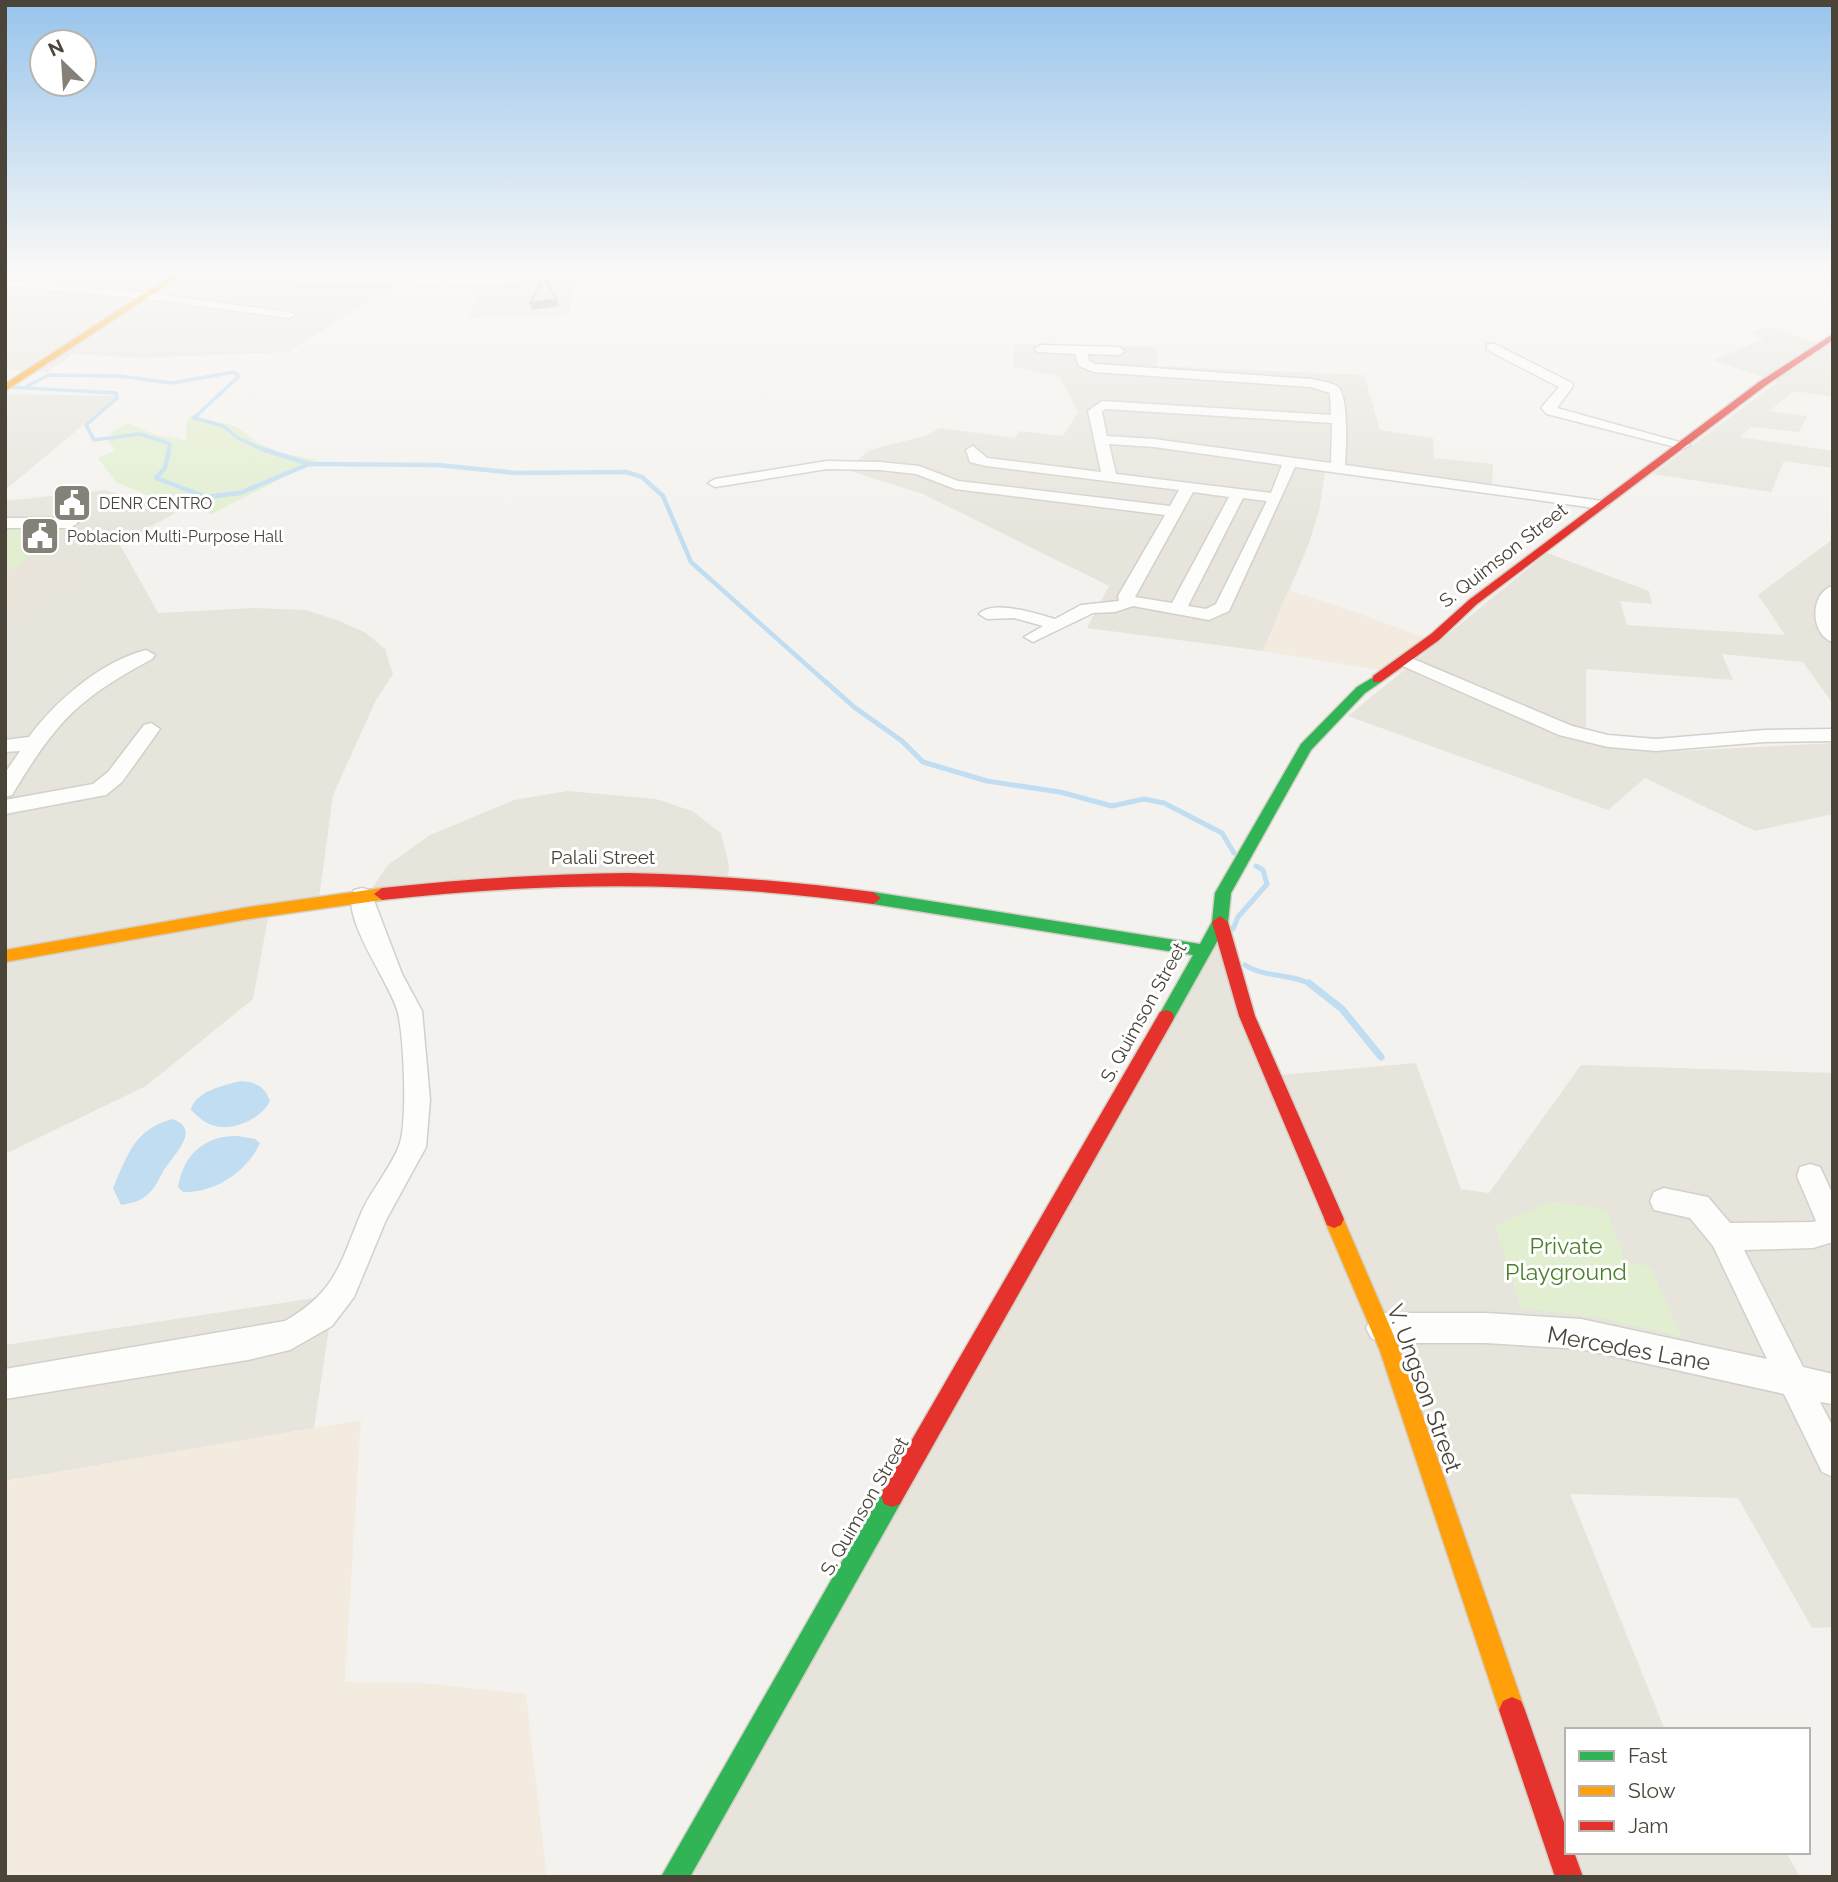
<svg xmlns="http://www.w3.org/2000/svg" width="1838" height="1882" font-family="Raleway,sans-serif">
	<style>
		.residential { fill: #e7e4dc }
		.commercial { fill: #f3ebdf }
		.industrial { fill: #e6e2de }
		.education { fill: #eae5da }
		.green { fill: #e1eecf }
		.water { fill: #c0ddf1 }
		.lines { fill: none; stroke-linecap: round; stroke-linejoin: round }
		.stream-far3 { stroke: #c0ddf1; stroke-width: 3.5 }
		.stream-far2 { stroke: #c0ddf1; stroke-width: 4.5 }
		.stream-far1 { stroke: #c0ddf1; stroke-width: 5 }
		.stream { stroke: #c0ddf1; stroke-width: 7 }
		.street-casing { stroke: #d2d0cb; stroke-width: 3 }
		.fast-casing { stroke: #d3cfc5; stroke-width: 3 }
		.slow-casing { stroke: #d3cfc5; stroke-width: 3 }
		.jam-casing { stroke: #d3cfc5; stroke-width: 3 }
		.street { fill: #fdfdfc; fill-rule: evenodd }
		.fast { fill: #30b455; fill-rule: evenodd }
		.slow { fill: #ff9f0a; fill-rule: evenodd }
		.jam { fill: #e5322d; fill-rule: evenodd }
		.shaded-wall { fill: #9b9996 }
		.building { fill: #dedbd6; stroke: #9b9996; stroke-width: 2 }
		.labels { text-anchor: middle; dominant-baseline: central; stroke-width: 6; stroke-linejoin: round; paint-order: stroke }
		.far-poi-label { font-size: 16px; fill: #4b4439; stroke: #fff; text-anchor: start }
		.street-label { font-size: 19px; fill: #4b4439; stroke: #fff }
		.near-park-label { font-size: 23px; fill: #4a7f2a; stroke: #fff }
		.near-street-label { font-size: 23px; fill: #4b4439; stroke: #fff }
	</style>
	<rect width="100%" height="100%" fill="#f4f2ee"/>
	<g class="residential">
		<path d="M 5,271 L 416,271 L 288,352 L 139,358 L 74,354 L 46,372 L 5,369 Z"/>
		<path d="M 1777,271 L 1833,271 L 1833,285 L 1773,274 Z"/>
		<path d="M 1768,327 L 1826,346 L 1833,342 L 1833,397 L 1794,391 L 1769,411 L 1807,416 L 1799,432 L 1751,427 L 1740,437 L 1833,451 L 1833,468 L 1784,461 L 1771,492 L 1653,474 L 1777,382 L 1713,360 L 1764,339 L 1750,333 Z"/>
		<path d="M 1015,344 L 1157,347 L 1157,366 L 1364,375 L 1380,430 L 1433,438 L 1434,458 L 1493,464 L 1492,491 L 1325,472 L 1319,511 L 1308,546 L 1263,651 L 1087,628 L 1109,586 L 923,494 L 847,470 L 869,450 L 925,436 L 940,428 L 1014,438 L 1020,431 L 1063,436 L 1078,412 L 1060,377 L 1013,366 Z"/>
		<path d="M 5,394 L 118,396 L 5,490 Z"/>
		<path d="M 106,490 L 176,513 L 119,543 L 158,613 L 254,608 L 305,610 L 337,620 L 366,633 L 385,649 L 393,674 L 376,700 L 333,795 L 318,906 L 269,913 L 253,999 L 146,1086 L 5,1154 L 5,501 Z"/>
		<path d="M 1833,539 L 1833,704 L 1803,662 L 1722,654 L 1733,680 L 1586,669 L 1586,737 L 1661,752 L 1833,743 L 1833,814 L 1755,831 L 1645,778 L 1608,810 L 1348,716 L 1547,553 L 1649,591 L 1652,604 L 1620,601 L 1627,625 L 1785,635 L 1758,595 Z"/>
		<path d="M 568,791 L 656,799 L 692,811 L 721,833 L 729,865 L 727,887 L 657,882 L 364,900 L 388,865 L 430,835 L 514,800 Z"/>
		<path d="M 1212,930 L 1280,1075 L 1416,1063 L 1461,1189 L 1489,1193 L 1581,1065 L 1833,1073 L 1833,1627 L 1812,1628 L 1738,1498 L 1570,1494 L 1665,1730 L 1567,1730 L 1567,1852 L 1786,1852 L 1800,1877 L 672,1877 Z"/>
		<path d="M 334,1295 L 314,1428 L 5,1481 L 5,1345 Z"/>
	</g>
	<g class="commercial">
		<path d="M 1288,590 L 1364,615 L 1437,643 L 1399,673 L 1263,651 Z"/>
		<path d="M 361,1420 L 345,1682 L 423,1683 L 526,1694 L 547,1877 L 5,1877 L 5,1481 Z"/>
	</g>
	<path class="industrial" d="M 575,271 L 569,314 L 469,318 L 486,273 Z"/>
	<path class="education" d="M 26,560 L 76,574 L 5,621 L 5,575 Z"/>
	<g class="green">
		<path d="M 192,415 L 237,427 L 258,443 L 281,453 L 317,460 L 212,514 L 161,501 L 116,482 L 98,458 L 116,450 L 108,441 L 112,432 L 127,423 L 153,434 L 187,441 L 186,423 Z"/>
		<path d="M 70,526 L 5,575 L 5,527 Z"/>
		<path d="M 1552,1202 L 1606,1209 L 1626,1262 L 1650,1266 L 1682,1337 L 1602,1318 L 1521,1308 L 1495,1225 Z"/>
	</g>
	<g class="water">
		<path d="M 241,1081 C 256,1082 265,1087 270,1101 C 262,1118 234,1131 215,1126 C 206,1124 198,1117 191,1110 C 195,1091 225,1085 241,1081 Z"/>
		<path d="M 172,1119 C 204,1129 171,1157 163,1172 C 158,1180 155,1189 147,1195 C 139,1202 131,1203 121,1205 L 113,1188 C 128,1154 134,1130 172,1119 Z"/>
		<path d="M 237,1136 L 255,1139 L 260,1143 C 247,1172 214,1193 183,1192 L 178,1187 C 183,1155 205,1135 237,1136 Z"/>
	</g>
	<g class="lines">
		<g class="stream-far3">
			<path d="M 27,386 L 49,375 L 119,376 L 172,383 L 234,372 L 239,376 L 194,418 L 223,426 L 238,438 L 266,451"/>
			<path d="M 8,387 L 116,393 L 117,398 L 86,425 L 94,440 L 140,434 L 170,444 L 169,451"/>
		</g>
		<g class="stream-far2">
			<path d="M 169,449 L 165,468 L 156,478 L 206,497 L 240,493 L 309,464 L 438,465 L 516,473 L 626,472 L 642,477 L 663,496 L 691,562 L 828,684"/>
			<path d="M 262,449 L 309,464"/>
		</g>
		<g class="stream-far1">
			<path d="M 826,682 L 854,707 L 902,741 L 923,762 L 987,781 L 1060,792 L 1112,806 L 1144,799 L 1164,803 L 1222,833 L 1234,853"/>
			<path d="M 1233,929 L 1238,917 L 1267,884 L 1263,870 L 1256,866"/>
			<path d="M 1245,965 C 1265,978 1291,973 1312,985"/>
		</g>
		<path class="stream" d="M 1309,983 L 1342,1009 L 1381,1057"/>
		<g class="street-casing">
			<g id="street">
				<path d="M 522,271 L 534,271 L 518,283 L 491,286 L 172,281 L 167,278 L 172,275 L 491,280 L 511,278 Z"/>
				<path d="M 1136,271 L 1155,271 L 1150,274 Z"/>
				<path d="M 5,280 L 147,293 L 289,312 L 295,315 L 289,318 L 147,299 L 5,286 Z"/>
				<path d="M 1487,344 L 1495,344 L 1572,383 L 1573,386 L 1557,408 L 1690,445 L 1683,449 L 1547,414 L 1541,408 L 1559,387 L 1487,350 Z"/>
				<path d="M 1041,345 L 1119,347 L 1125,351 L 1119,355 L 1088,354 L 1089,361 L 1096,364 L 1311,379 C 1319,381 1332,382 1338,387 C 1349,397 1346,450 1345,465 L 1602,501 L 1609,505 L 1602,509 L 1295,467 L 1229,611 L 1209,620 L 1133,606 L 1115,612 L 1093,613 L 1033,642 L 1024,637 L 1043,626 L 1014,618 L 987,619 L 979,614 C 993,599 1037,614 1055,619 L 1081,605 L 1119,601 L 1118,596 L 1165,515 L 955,489 L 916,474 L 880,470 L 827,469 L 715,487 L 708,483 L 715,479 L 827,461 L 880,462 L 919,466 L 958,481 L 1170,506 L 1179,490 L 986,466 L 970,462 L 966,450 L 973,446 L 987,458 L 1101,472 L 1088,411 L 1102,401 L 1331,415 L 1330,393 L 1311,387 L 1094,372 L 1079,366 L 1075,354 L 1037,352 L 1035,349 ZM 1105,409 L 1332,423 L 1331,463 L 1154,439 L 1107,436 L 1102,412 ZM 1109,444 L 1154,447 L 1282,465 L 1271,493 L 1116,474 ZM 1193,492 L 1229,497 L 1172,603 L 1135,597 ZM 1243,498 L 1267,501 L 1216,604 L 1206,609 L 1188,606 Z"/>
				<path d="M 5,518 L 70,518 L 78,523 L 70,528 L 5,528 Z"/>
				<path d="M 1833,586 L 1833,642 C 1810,636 1809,592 1833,586 Z"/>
				<path d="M 146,650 L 155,655 L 152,659 C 77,699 56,722 12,795 L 5,797 L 5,773 L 20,751 L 5,752 L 5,740 L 29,737 C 55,701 102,661 146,650 Z"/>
				<path d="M 1404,655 L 1572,726 L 1608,735 L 1656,739 L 1764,730 L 1833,729 L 1833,741 L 1764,742 L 1656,751 L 1608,747 L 1559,735 L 1398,664 L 1395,660 Z"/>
				<path d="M 151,723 L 160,729 L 122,782 L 106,795 L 5,814 L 5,800 L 93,784 L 108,772 L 144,725 Z"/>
				<path d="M 362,888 L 370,890 L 402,974 L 422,1011 L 430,1100 L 426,1147 L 386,1220 L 354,1297 L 332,1326 L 290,1350 L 248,1360 L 5,1399 L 5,1369 L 285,1321 C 337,1291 340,1263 362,1211 C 372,1189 390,1169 399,1146 C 408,1122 404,1039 398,1013 C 392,985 339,917 354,890 Z"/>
				<path d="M 1810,1164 L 1820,1167 L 1833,1195 L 1833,1242 L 1813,1248 L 1744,1250 L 1803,1367 L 1833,1374 L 1833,1404 L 1820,1402 L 1833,1427 L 1833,1477 L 1822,1472 L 1784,1394 L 1581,1349 L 1486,1343 L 1381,1343 L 1371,1338 L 1366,1328 L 1371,1318 L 1381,1313 L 1486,1313 L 1581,1319 L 1767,1359 L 1713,1246 L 1690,1218 L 1654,1210 L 1650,1201 L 1654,1192 L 1664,1188 L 1708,1197 L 1730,1223 L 1813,1222 L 1816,1221 L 1797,1176 L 1800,1167 Z"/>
			</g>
		</g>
		<g class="fast-casing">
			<g id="fast">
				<path d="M 1377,675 L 1381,676 L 1381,682 L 1365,693 L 1311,750 L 1231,893 L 1228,922 L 1172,1022 L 1166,1024 L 1160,1022 L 1158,1017 L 1193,955 L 873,904 L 865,898 L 873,892 L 1200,944 L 1212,922 L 1215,893 L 1301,744 L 1357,687 Z"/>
				<path d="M 892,1485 L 900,1488 L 903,1496 L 900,1504 L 690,1877 L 661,1877 L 884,1488 Z"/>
			</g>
		</g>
		<g class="slow-casing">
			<g id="slow">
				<path d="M 179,271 L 188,271 L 5,391 L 5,384 Z"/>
				<path d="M 382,888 L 390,894 L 382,900 L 249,919 L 5,962 L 5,950 L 249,907 Z"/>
				<path d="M 1334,1210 L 1341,1213 L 1400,1350 L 1525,1710 L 1521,1719 L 1512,1723 L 1503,1719 L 1499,1710 L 1380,1351 L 1324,1219 L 1327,1213 Z"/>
			</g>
		</g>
		<g class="jam-casing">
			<g id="jam">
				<path d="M 1833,334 L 1833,340 L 1765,386 L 1477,604 L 1439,640 L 1381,682 L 1373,682 L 1373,676 L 1431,634 L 1469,600 L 1759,382 Z"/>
				<path d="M 628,873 C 710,875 791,881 873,892 L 881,898 L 873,904 C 707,881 549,881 382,900 L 374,894 L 382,888 C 464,879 545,874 628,873 Z"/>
				<path d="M 1220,916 L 1228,922 L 1255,1016 L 1344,1219 L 1341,1225 L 1334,1228 L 1327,1225 L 1239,1016 L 1212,922 Z"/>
				<path d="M 1166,1010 L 1172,1012 L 1174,1017 L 1172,1022 L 900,1504 L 892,1507 L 884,1504 L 881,1496 L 884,1488 L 1160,1012 Z"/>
				<path d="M 1512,1697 L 1521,1701 L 1525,1710 L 1567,1831 L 1567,1852 L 1574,1852 L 1583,1877 L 1555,1877 L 1499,1710 L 1503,1701 Z"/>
			</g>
		</g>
		<use href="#street" class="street"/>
		<use href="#fast" class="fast"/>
		<use href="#slow" class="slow"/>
		<use href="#jam" class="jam"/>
	</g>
	<path class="shaded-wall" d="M 557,299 L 559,306 L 532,310 L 530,303 Z"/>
	<path class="building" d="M 544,278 L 557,299 L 530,303 Z"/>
	<linearGradient id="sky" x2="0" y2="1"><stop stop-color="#98c4ec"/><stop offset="0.51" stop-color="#faf9f7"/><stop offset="1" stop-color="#faf9f7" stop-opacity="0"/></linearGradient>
	<rect width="1838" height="534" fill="url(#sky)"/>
	<defs>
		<g id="civic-square" transform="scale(2.0125)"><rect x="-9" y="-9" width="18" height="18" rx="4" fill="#868178" stroke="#fff"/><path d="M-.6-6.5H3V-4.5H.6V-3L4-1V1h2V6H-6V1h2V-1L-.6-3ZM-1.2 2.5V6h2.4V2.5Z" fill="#fff"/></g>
	</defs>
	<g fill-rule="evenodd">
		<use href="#civic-square" x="72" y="503"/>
		<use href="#civic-square" x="40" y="536"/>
	</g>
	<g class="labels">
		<g class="far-poi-label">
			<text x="99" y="503">DENR CENTRO</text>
			<text x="67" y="536">Poblacion Multi-Purpose Hall</text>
		</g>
		<g class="street-label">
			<text transform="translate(1503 555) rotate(-38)">S. Quimson Street</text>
			<text x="603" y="857">Palali Street</text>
			<text transform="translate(1143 1012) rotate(-61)">S. Quimson Street</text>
			<text transform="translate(864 1506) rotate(-60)">S. Quimson Street</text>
		</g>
		<g class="near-park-label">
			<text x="1566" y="1245">Private<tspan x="1566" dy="26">Playground</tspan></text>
		</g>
		<g class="near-street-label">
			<text transform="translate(1629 1348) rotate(10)">Mercedes Lane</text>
			<text transform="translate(1425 1388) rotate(70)">V. Ungson Street</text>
		</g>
	</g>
	<rect width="1838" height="1882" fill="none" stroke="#4b4439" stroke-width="14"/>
	<rect x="1565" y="1728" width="245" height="126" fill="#ffffff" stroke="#b7b4b0" stroke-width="2"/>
	<rect x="1579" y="1751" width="35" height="10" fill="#30b455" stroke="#b7b4b0" stroke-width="2"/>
	<text x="1628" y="1763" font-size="21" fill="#4b4439">Fast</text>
	<rect x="1579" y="1786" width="35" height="10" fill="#ff9f0a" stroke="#b7b4b0" stroke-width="2"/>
	<text x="1628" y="1798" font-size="21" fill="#4b4439">Slow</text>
	<rect x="1579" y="1821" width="35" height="10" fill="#e5322d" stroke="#b7b4b0" stroke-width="2"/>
	<text x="1628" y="1833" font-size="21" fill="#4b4439">Jam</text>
	<g transform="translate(63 63) rotate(335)"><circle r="33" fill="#ffffff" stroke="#b7b4b0" stroke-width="2"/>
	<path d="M0-5L12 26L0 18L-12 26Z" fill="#868178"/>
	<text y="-10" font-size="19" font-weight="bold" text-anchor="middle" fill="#4b4439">N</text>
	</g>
</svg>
